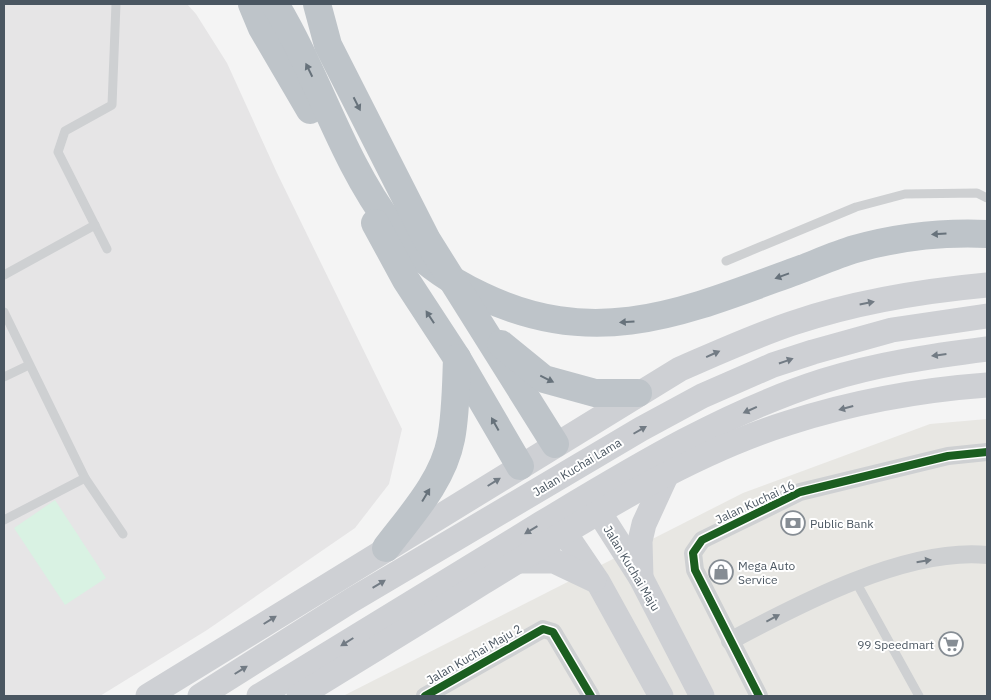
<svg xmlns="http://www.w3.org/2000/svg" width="991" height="700" font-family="'IBM Plex Sans',sans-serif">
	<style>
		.commercial { fill: #e8e7e3 }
		.education { fill: #e6e5e6 }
		.green { fill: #d9f2e3 }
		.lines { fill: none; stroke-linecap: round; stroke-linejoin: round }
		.lane { stroke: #ced0d2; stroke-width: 9 }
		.street { stroke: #ced0d2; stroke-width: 18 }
		.secondary { stroke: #ced0d4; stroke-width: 25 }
		.highway { stroke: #bec4c9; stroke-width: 28 }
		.cycleway-casing { stroke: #fff; stroke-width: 11 }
		.cycleway { stroke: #1b5e20; stroke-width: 8 }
		.oneway { fill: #67727b }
		.oneway2 { fill: #727b84 }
		.oneway3 { fill: #727b83 }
		.labels { text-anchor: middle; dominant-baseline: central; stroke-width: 4; stroke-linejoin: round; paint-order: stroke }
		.street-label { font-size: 12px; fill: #4a5661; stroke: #fff }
		.poi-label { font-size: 12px; fill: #4a5661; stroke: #fff; text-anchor: start }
	</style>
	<rect width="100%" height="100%" fill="#f4f4f4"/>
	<path class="commercial" d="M 987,419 L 987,696 L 343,696 L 743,493 L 930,424 Z"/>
	<path class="education" d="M 4,4 L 187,4 L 196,14 L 227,63 L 277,173 L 402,429 L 389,484 L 355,528 L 207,630 L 100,696 L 4,696 Z"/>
	<path class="green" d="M 55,500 L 106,578 L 65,605 L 14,528 Z"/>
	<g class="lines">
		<g class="lane">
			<path d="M 107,249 L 58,152 L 65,131 L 112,105 L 116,4"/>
			<path d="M 726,261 L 856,207 L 905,194 L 977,193 L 987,198"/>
			<path d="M 4,275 L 95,225"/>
			<path d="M 4,312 L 85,478 L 123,534"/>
			<path d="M 4,377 L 29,365"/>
			<path d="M 4,520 L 85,478"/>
			<path d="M 856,582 L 919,696"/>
		</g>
		<g class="street">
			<path d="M 730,641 C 799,604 907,547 987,555"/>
			<path d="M 425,696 L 543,629 L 553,632 L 591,696"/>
			<path d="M 759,696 L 695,570 L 693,553 L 702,540 L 800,492 L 948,456 L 987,452"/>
		</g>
		<g class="secondary">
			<path d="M 590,498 L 641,578 L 702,696"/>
			<path d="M 556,520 L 598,582 L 661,696"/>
			<path d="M 519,561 L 554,561 L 594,580"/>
			<path d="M 641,578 L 640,541 L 644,524 L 666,476"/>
			<path d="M 148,696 L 680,369 C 717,353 754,336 793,323 C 855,302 922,291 987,285"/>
			<path d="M 200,696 L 352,600 L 641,429 L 702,396 L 773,365 L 813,352 L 892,330 L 987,316"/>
			<path d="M 259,696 C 354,638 448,580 542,523 C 632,469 723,413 823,381 C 876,364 932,356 987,349"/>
			<path d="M 299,696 C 360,658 422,621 482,583 C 577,525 682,456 788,423 C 853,402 919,390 987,385"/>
		</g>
		<g class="highway">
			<path d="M 252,4 L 262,28 L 310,110"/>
			<path d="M 275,4 C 318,75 341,159 391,225 C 414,256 448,280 482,296 C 597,351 686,311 796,271 C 815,264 835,255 855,249 C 898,237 942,232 987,234"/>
			<path d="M 317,4 L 328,45 L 427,240 L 555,444"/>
			<path d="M 375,223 L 406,280 L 457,358 L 520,466"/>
			<path d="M 501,344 L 544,379 L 595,393 L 638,393"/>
			<path d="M 386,548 C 411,515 443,481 451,439 C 456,413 456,384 457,358"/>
		</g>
		<g class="cycleway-casing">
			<g id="cycleway">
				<path d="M 425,696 L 543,629 L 553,632 L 591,696"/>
				<path d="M 759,696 L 695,570 L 693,553 L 702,540 L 800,492 L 948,456 L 987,452"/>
			</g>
		</g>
		<use href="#cycleway" class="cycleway"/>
	</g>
	<defs><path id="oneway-solid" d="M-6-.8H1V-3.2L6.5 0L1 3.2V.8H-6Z" transform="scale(1.25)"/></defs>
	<g class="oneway">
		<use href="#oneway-solid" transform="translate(309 70) rotate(-116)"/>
		<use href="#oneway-solid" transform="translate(357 104) rotate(63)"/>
		<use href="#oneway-solid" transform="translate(939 234) rotate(176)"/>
		<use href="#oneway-solid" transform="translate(782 276) rotate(160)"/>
		<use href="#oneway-solid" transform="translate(430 317) rotate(-123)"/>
		<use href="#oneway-solid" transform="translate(627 322) rotate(176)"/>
		<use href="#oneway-solid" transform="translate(547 379) rotate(26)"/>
		<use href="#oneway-solid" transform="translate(495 424) rotate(-119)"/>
		<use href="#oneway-solid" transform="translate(426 495) rotate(-59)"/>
	</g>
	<g class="oneway2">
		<use href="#oneway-solid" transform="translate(867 303) rotate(-11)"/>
		<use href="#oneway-solid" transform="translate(713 354) rotate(-24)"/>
		<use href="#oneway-solid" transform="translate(939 355) rotate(173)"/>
		<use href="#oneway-solid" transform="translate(786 361) rotate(-19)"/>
		<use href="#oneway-solid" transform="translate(846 408) rotate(165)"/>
		<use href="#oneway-solid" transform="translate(750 410) rotate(156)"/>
		<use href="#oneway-solid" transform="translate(640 430) rotate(-30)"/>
		<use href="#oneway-solid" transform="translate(494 482) rotate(-32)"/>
		<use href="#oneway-solid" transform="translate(531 530) rotate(149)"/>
		<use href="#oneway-solid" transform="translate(379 584) rotate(-31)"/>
		<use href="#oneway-solid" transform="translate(270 620) rotate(-32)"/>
		<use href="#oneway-solid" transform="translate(347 642) rotate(148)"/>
		<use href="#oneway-solid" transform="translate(241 670) rotate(-32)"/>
	</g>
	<g class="oneway3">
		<use href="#oneway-solid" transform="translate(924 561) rotate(-9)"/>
		<use href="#oneway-solid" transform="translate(773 618) rotate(-28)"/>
	</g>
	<defs>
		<g id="bank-ring" transform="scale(1.25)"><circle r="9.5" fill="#fff" stroke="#868d94" stroke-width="1.5"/><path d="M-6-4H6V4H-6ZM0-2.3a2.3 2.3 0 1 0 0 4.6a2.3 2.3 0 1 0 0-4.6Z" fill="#868d94"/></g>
		<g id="shop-ring" transform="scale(1.25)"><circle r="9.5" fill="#fff" stroke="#868d94" stroke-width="1.5"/><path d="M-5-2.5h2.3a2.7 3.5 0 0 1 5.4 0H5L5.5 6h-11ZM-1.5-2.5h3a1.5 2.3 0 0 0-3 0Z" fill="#868d94"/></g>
		<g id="supermarket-ring" transform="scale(1.25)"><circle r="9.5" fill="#fff" stroke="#868d94" stroke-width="1.5"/><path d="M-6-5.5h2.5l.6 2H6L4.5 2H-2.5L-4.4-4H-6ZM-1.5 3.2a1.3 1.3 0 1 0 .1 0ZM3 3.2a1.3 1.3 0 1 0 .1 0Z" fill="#868d94"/></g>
	</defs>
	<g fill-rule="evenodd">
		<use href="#bank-ring" x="793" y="523"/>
		<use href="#shop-ring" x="721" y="572"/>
		<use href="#supermarket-ring" x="951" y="644"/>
	</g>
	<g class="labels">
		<g class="street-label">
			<text transform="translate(577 467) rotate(-31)">Jalan Kuchai Lama</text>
			<text transform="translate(755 502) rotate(-25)">Jalan Kuchai 16</text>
			<text transform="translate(632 568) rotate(59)">Jalan Kuchai Maju</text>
			<text transform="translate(474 654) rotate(-30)">Jalan Kuchai Maju 2</text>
		</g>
		<g class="poi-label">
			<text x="810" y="523">Public Bank</text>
			<text x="738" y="565">Mega Auto<tspan x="738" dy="14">Service</tspan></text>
			<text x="934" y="644" text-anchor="end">99 Speedmart</text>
		</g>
	</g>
	<rect width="991" height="700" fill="none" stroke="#4a5661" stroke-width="10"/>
</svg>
